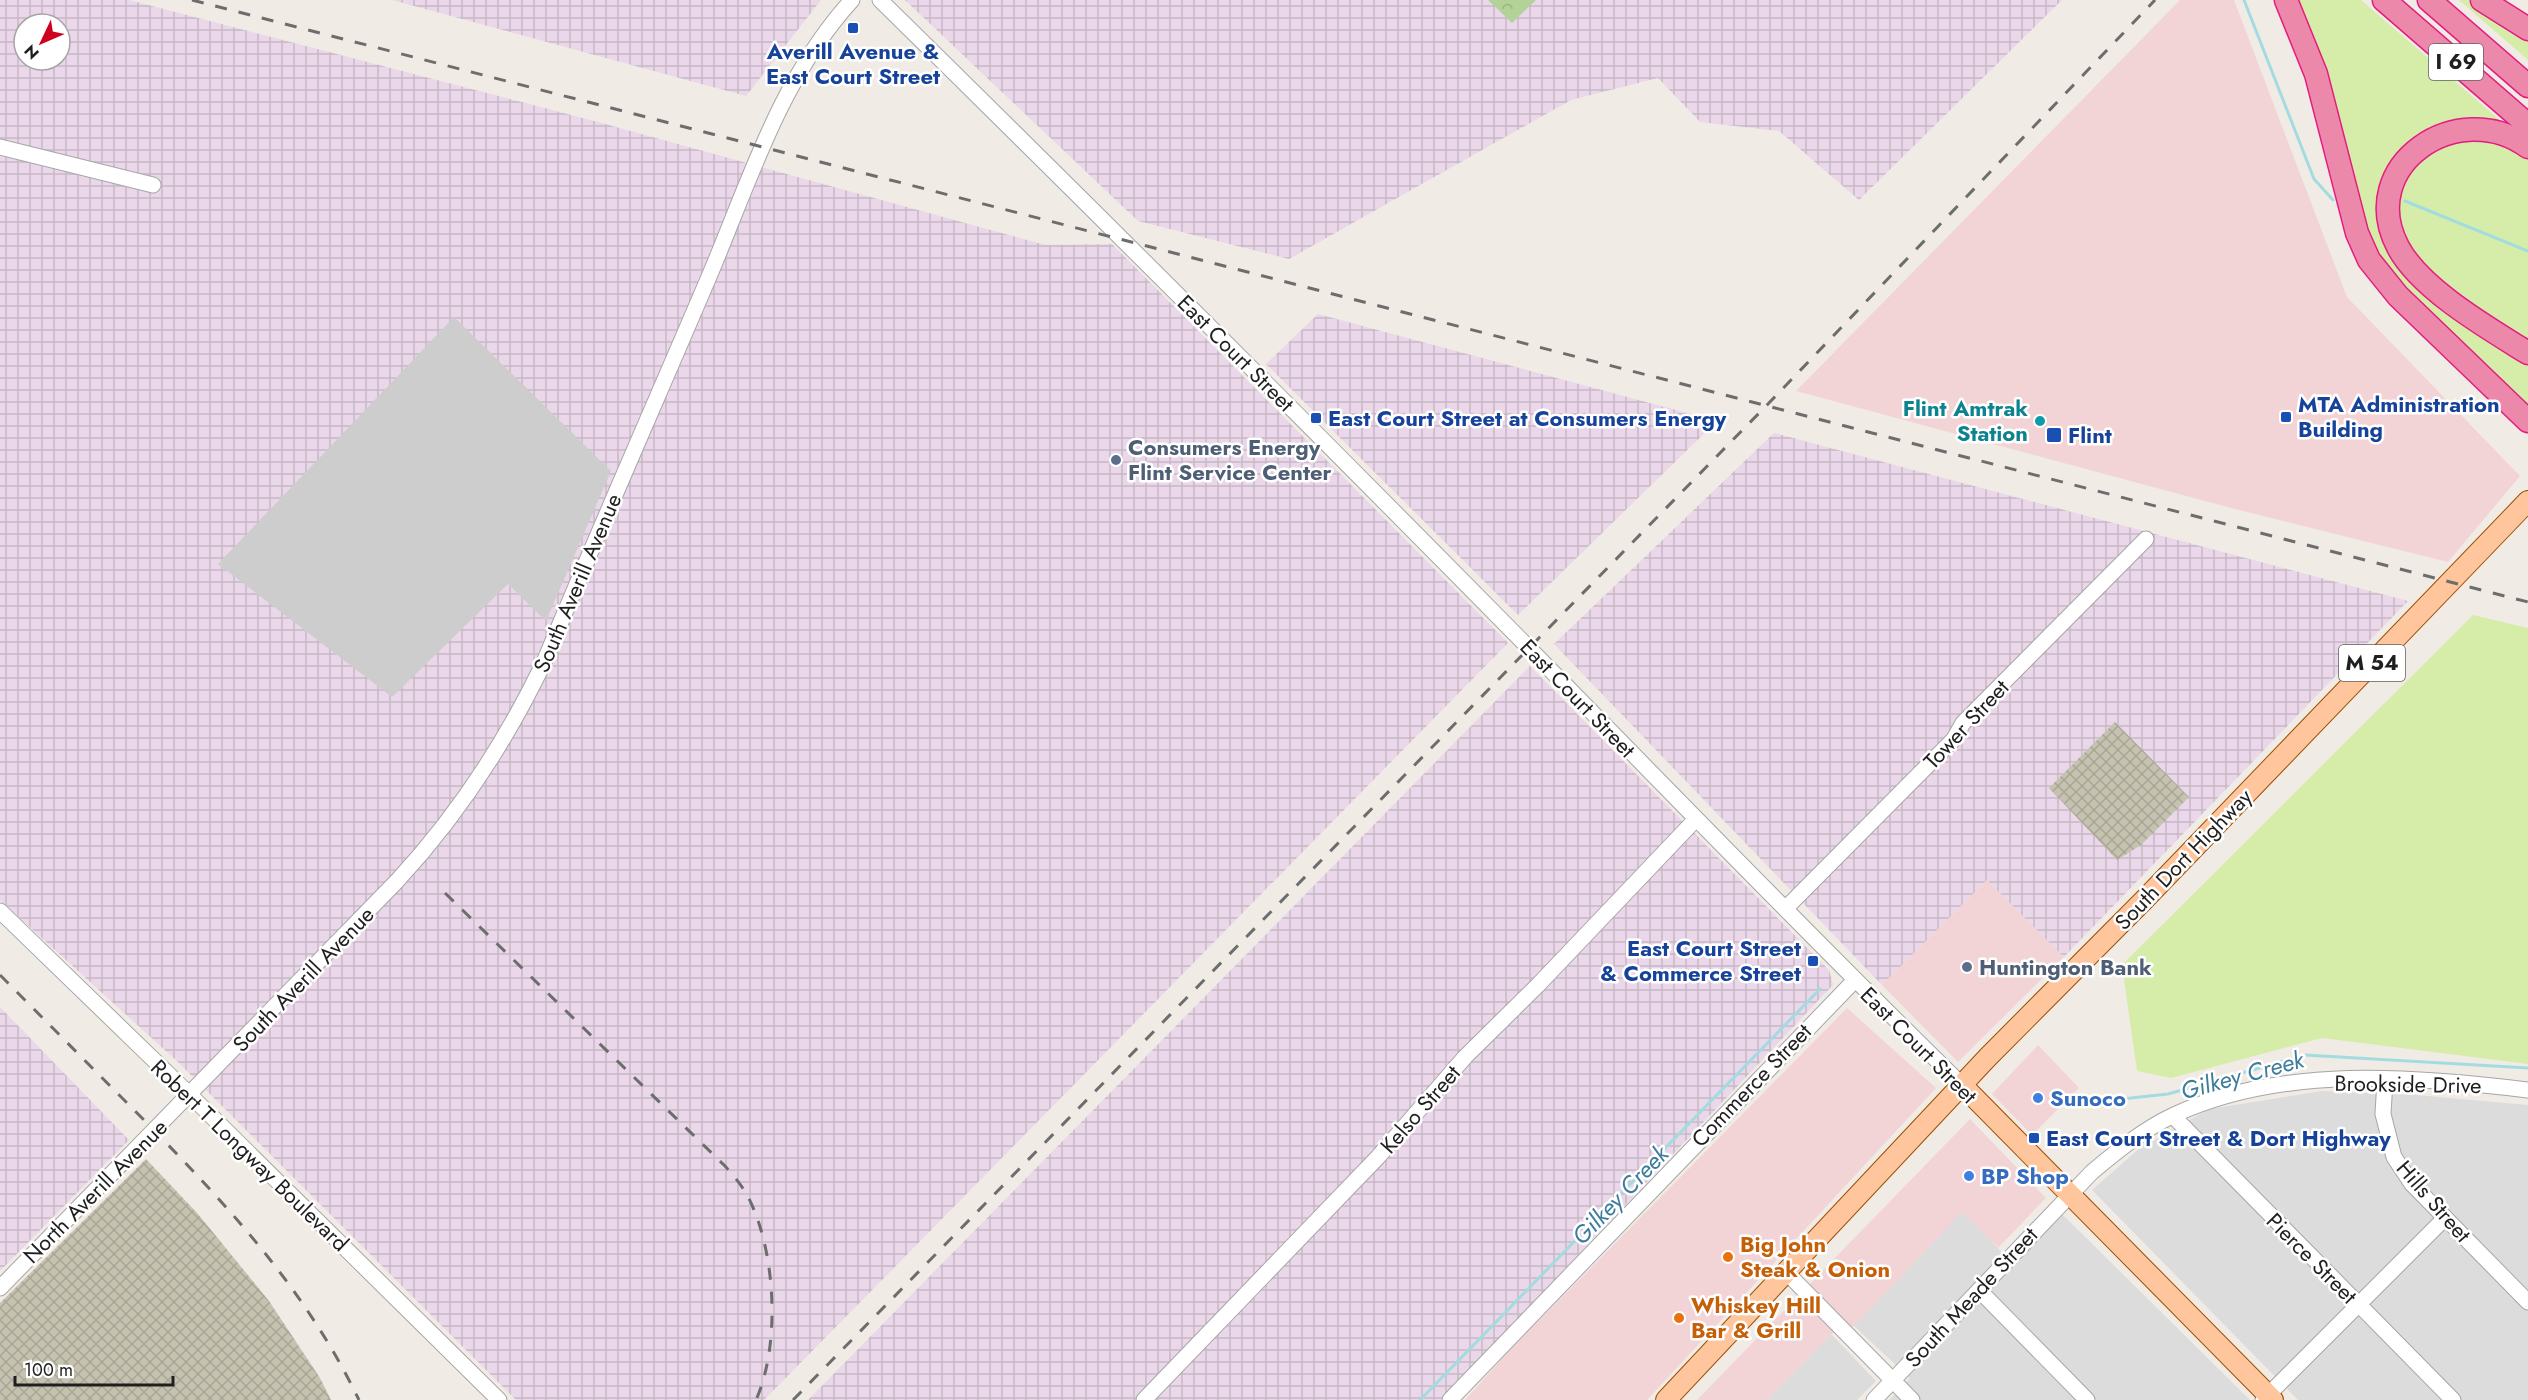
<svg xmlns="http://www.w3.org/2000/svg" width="2528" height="1400" font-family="Jost,sans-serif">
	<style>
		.residential { fill: #dddcdc }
		.commercial { fill: #f2d4d7 }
		.industrial { fill: url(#industrial-grid); fill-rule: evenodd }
		.religious { fill: #cdcdcd }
		.construction { fill: url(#construction-cross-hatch) }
		.grass { fill: #d5eda9 }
		.forest { fill: url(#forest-crowns) }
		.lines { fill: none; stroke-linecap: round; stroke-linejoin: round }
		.stream { stroke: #a3dce0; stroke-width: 3 }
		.minor-casing { stroke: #a6a6a6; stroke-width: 17 }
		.major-casing { stroke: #9b4f00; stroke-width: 22 }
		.highway-casing { stroke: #e41c80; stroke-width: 25 }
		.minor { stroke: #fff; stroke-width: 15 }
		.major { stroke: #ffc59c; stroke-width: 20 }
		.highway { stroke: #ec89ab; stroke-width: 22 }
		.rail { stroke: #6d6d6d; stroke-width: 3; stroke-dasharray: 12 12; stroke-linecap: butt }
		.transit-dot { fill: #1a4fb4; stroke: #fff; stroke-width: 2 }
		.culture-dot { fill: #0f9aa8; stroke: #fff; stroke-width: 2 }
		.service-dot { fill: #5c6f8a; stroke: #fff; stroke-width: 2 }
		.shop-dot { fill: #3f7fe0; stroke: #fff; stroke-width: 2 }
		.food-dot { fill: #e8710a; stroke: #fff; stroke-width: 2 }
		.labels { text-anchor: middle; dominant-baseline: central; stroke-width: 5; stroke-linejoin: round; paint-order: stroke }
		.shield { fill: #fff; stroke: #626262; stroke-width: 1.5 }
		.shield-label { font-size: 21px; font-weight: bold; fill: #1f1f1f }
		.transit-label { font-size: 22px; font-weight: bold; fill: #164399; stroke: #fff; text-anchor: start }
		.street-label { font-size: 22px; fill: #1f1f1f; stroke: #fff }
		.culture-label { font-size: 22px; font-weight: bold; fill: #0d838f; stroke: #fff; text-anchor: end }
		.service-label { font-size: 22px; font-weight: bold; fill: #4e5e75; stroke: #fff; text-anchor: start }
		.shop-label { font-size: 22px; font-weight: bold; fill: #366cbe; stroke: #fff; text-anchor: start }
		.food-label { font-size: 22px; font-weight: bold; fill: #c56008; stroke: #fff; text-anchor: start }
		.water-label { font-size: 24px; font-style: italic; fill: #3e7c9c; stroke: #fff }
	</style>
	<defs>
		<pattern id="industrial-grid" width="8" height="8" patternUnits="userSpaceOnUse" patternTransform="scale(1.5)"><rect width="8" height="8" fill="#ead7e9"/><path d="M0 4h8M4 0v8" fill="none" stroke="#c8b8c7"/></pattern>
		<pattern id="construction-cross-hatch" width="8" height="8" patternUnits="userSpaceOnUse" patternTransform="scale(1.5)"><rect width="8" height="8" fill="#c6c2b0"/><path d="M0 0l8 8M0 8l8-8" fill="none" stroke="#aaa697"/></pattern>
		<pattern id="forest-crowns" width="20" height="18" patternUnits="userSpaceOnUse" patternTransform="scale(1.5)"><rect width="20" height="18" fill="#b2d298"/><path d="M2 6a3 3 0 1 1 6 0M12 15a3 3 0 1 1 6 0" fill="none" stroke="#99b483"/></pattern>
	</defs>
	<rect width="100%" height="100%" fill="#f1ebe5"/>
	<g class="residential">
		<path d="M 2322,1091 L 2416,1095 L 2528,1105 L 2528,1400 L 2298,1400 L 2092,1190 L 2140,1148 L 2209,1109 Z"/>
		<path d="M 1962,1211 L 2012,1263 L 2061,1213 L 2250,1400 L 1889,1400 L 1910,1378 L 1854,1326 Z"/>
		<path d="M 1831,1334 L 1876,1381 L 1857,1400 L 1767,1400 Z"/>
	</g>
	<g class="commercial">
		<path d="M 2180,0 L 2234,0 L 2347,297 L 2520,476 L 2448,562 L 2231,508 L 1796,391 Z"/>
		<path d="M 1987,880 L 2064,957 L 1958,1062 L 1882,985 Z"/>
		<path d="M 1847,1008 L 1936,1088 L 1647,1400 L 1465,1400 L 1510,1350 Z"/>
		<path d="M 2038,1045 L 2079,1088 L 2032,1135 L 1992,1094 Z"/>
		<path d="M 1970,1119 L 2046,1198 L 1998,1248 L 1962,1212 L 1854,1326 L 1831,1334 L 1767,1400 L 1697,1400 Z"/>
	</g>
	<g class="industrial">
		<path d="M 0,0 L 129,0 L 598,122 L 1045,245 L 1112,244 L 1508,643 L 764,1400 L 516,1400 L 178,1062 L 0,900 ZM 24,24 L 60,24 L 60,60 L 24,60 Z"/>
		<path d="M 392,0 L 821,0 L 746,96 Z"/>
		<path d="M 905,0 L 2062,0 L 1859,200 L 1779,131 L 1700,122 L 1658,78 L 1571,100 L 1289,259 L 1138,221 Z"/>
		<path d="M 1318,314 L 1717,421 L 1518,615 L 1266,364 Z"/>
		<path d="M 1774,433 L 2408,601 L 2064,957 L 1987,880 L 1882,985 L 1554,644 Z"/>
		<path d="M 1530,666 L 1829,970 L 1833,985 L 1441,1400 L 808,1400 Z"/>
		<path d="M 0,1007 L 129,1140 L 0,1271 Z"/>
	</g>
	<path class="religious" d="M 454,317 L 611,471 L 546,621 L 508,584 L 392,697 L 218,564 Z"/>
	<g class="construction">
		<path d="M 2115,722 L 2189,797 L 2141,845 L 2117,860 L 2049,788 Z"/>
		<path d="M 146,1159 L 198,1214 L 269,1301 L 320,1378 L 331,1400 L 0,1400 L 0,1303 Z"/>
	</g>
	<g class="grass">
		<path d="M 2294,0 L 2361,0 L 2509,128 L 2404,152 L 2389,242 L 2528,359 L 2528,406 L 2404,286 L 2371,244 Z"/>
		<path d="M 2459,0 L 2468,0 L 2528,38 L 2528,60 Z"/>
		<path d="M 2478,137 L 2528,158 L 2528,343 C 2481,311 2375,257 2403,187 C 2409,172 2423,153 2438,145 C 2449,140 2466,139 2478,137 Z"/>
		<path d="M 2473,615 L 2528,628 L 2528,1064 L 2322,1038 L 2171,1078 L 2137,1071 L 2122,965 Z"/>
	</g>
	<path class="forest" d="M 1488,0 L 1536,0 L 1512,23 Z"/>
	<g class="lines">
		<g class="stream">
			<path d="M 2244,0 L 2314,179 L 2333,200"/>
			<path d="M 2405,201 L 2528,251"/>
			<path d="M 2064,1099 L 2094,1102 L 2168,1094 L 2305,1055 L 2528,1068"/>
			<path d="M 1420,1400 L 1820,989"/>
		</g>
		<g class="minor-casing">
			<g id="minor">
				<path d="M 880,0 C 1096,212 1310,426 1523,642 C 1669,790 1813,940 1962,1085"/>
				<path d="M 0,147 L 153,185"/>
				<path d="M 1786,908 L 1954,739 L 1963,723 L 2146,539"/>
				<path d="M 0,911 L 190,1095 L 499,1400"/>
				<path d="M 2385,1080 L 2383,1114 L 2394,1157 L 2412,1184 L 2528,1302"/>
				<path d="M 2173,1116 L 2453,1400"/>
				<path d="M 1787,1273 L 1912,1400"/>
				<path d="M 0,1288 L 397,881 C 459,814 506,742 545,660 C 599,530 656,401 711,272 C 751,177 781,78 852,0"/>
				<path d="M 1979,1290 L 2087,1400"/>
				<path d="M 1144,1400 L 1378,1157 L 1465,1057 L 1538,985 L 1696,819"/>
				<path d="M 1450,1400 L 1855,980"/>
				<path d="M 1874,1400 L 2092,1172 C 2117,1151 2144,1129 2174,1115 C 2282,1065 2414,1076 2528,1090"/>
				<path d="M 2263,1400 L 2445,1218"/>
			</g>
		</g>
		<g class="major-casing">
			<g id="major">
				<path d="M 1962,1085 L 2273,1400"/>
				<path d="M 1666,1400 L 1988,1057 L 2145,899 L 2528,501"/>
			</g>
		</g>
		<g class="highway-casing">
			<g id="highway">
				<path d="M 2286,0 L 2316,74 L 2357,233 L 2369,260 L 2398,296 L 2528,421"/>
				<path d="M 2384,0 L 2528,125"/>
				<path d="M 2429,0 L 2528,86"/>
				<path d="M 2482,0 L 2528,29"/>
				<path d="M 2528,147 C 2458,96 2355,165 2398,247 C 2420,289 2488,328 2528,353"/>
			</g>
		</g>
		<use href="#minor" class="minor"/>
		<use href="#major" class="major"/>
		<use href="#highway" class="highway"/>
		<g class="rail">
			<path d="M 192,0 L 2528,602"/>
			<path d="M 445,893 L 725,1166 C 735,1177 745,1189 751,1203 C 776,1257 780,1346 756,1400"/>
			<path d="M 0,975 C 47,1022 94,1070 141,1117 C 227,1205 305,1288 359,1400"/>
			<path d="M 793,1400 L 1767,405 L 2155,0"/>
		</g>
	</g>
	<g class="transit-dot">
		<rect x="847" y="22" width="12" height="12" rx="3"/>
		<rect x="2280" y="411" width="12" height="12" rx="3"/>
		<rect x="1310" y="412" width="12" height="12" rx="3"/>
		<rect x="2046" y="427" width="16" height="16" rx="3"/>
		<rect x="1807" y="955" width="12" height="12" rx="3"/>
		<rect x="2028" y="1132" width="12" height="12" rx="3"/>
	</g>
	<circle class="culture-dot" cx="2040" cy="421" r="6"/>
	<g class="service-dot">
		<circle cx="1116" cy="460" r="6"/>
		<circle cx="1967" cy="967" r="6"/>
	</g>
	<g class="shop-dot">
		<circle cx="2038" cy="1098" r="6"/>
		<circle cx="1969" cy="1176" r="6"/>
	</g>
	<g class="food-dot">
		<circle cx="1728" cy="1257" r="6"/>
		<circle cx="1679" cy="1318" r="6"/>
	</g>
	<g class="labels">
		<g class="shield">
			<rect x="2429" y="44" width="54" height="36" rx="4.5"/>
			<rect x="2339" y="645" width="66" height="36" rx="4.5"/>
		</g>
		<g class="shield-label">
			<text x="2456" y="62">I 69</text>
			<text x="2372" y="663">M 54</text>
		</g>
		<g class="transit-label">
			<text x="853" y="51" text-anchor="middle">Averill Avenue &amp;<tspan x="853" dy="25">East Court Street</tspan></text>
			<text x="2298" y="404">MTA Administration<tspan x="2298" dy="25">Building</tspan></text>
			<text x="1328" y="418">East Court Street at Consumers Energy</text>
			<text x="2068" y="435">Flint</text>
			<text x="1801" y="948" text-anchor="end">East Court Street<tspan x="1801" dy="25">&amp; Commerce Street</tspan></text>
			<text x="2046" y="1138">East Court Street &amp; Dort Highway</text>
		</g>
		<g class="street-label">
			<text transform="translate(1236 353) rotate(45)">East Court Street</text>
			<text transform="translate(577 583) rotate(-67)">South Averill Avenue</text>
			<text transform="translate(1578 698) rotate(46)">East Court Street</text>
			<text transform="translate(1966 724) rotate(-47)">Tower Street</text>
			<text transform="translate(2183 859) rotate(-46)">South Dort Highway</text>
			<text transform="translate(303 979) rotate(-46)">South Averill Avenue</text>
			<text transform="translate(1919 1045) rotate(45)">East Court Street</text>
			<text transform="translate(2408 1084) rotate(1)">Brookside Drive</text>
			<text transform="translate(1751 1085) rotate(-46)">Commerce Street</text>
			<text transform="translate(1420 1109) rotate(-49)">Kelso Street</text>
			<text transform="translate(250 1155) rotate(44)">Robert T Longway Boulevard</text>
			<text transform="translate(95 1191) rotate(-45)">North Averill Avenue</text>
			<text transform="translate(2434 1201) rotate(49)">Hills Street</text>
			<text transform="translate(2312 1258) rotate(45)">Pierce Street</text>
			<text transform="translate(1971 1297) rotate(-47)">South Meade Street</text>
		</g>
		<g class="culture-label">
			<text x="2028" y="408">Flint Amtrak<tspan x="2028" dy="25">Station</tspan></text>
		</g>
		<g class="service-label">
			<text x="1128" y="447">Consumers Energy<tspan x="1128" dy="25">Flint Service Center</tspan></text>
			<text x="1979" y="967">Huntington Bank</text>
		</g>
		<g class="shop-label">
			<text x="2050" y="1098">Sunoco</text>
			<text x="1981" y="1176">BP Shop</text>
		</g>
		<g class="food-label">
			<text x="1740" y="1244">Big John<tspan x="1740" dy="25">Steak &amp; Onion</tspan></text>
			<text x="1691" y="1305">Whiskey Hill<tspan x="1691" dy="25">Bar &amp; Grill</tspan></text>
		</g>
		<g class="water-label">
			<text transform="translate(2242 1075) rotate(-15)">Gilkey Creek</text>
			<text transform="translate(1620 1195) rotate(-46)">Gilkey Creek</text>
		</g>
	</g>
	<g transform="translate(42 42) rotate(226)"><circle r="28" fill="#ffffff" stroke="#a5a5a5" stroke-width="1.5"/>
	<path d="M0-4.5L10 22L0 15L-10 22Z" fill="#cf0020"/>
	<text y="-9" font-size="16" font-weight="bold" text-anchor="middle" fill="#1f1f1f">N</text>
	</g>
	<path d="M15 1376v9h158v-9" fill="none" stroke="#1f1f1f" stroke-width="3"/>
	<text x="24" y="1376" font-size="18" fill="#1f1f1f" stroke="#ffffff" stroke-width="4.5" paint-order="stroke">100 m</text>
</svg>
